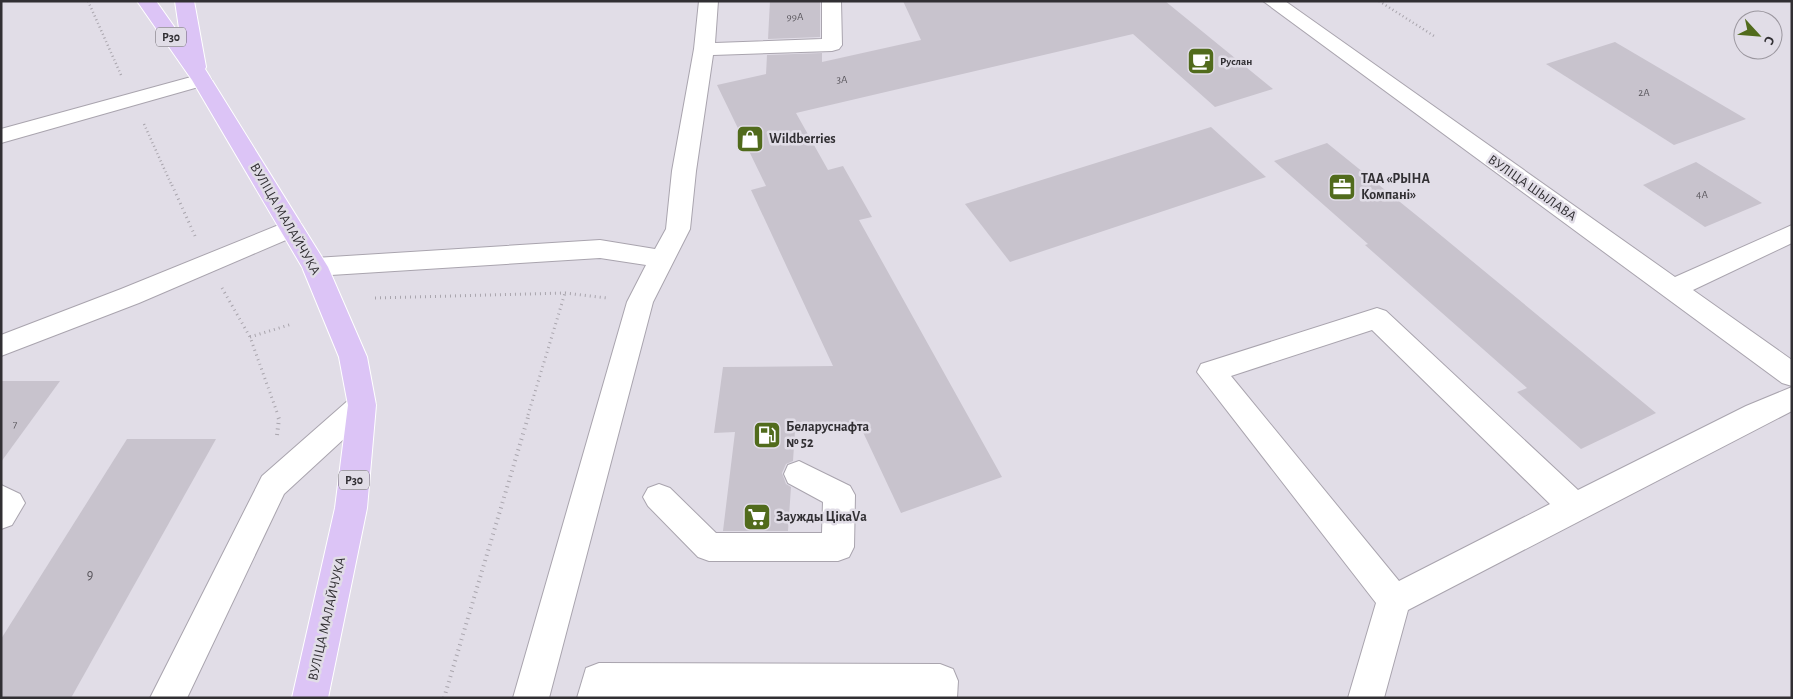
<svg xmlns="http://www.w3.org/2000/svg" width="1793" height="699" font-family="'Alegreya Sans',sans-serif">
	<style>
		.building { fill: #c8c3cd }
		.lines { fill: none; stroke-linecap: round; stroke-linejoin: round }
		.minor-casing { stroke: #a9a4ae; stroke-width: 2 }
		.major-casing { stroke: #fff; stroke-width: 2 }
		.path-far2 { stroke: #a9a5ad; stroke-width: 2.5; stroke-dasharray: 1 3; stroke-linecap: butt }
		.path-far1 { stroke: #a9a5ad; stroke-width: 3; stroke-dasharray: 1 4; stroke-linecap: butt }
		.path { stroke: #a9a5ad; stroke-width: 4; stroke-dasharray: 1 4.5; stroke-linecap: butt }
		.minor { fill: #fff; fill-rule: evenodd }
		.major { fill: #dcc4f6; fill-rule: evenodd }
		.labels { text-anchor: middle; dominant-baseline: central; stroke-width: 5; stroke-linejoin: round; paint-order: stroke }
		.number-label { font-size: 11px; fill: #57545a }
		.far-poi-label { font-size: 11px; font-weight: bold; fill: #312f33; stroke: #e1dde7; text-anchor: start }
		.shield { fill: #e1dde7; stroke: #666369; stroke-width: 1 }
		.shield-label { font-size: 12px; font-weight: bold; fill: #312f33 }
		.poi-label { font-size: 14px; font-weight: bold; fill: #312f33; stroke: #e1dde7; text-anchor: start }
		.street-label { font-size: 14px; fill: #312f33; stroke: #e1dde7 }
		.near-number-label { font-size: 14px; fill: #57545a }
	</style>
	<rect width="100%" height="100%" fill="#e1dde7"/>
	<g class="building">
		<path d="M 770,1 L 820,1 L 820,37 L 768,39 Z"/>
		<path d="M 903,1 L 1165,1 L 1273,89 L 1215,107 L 1133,34 L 796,113 L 828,170 L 843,166 L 872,217 L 859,220 L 1002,477 L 901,513 L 862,430 L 795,431 L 793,461 L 786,464 L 782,473 L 786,484 L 791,487 L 788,531 L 723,531 L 735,432 L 714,433 L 723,367 L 833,366 L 751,190 L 766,186 L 717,85 L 766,74 L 767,55 L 822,53 L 822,62 L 921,40 Z"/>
		<path d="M 1615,42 L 1746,119 L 1674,145 L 1546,64 Z"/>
		<path d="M 1211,127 L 1266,177 L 1010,262 L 965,204 Z"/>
		<path d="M 1327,143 L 1426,223 L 1656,413 L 1581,449 L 1517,392 L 1527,388 L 1365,245 L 1368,244 L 1274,161 Z"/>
		<path d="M 1696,162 L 1762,203 L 1705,227 L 1643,185 Z"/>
		<path d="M 1,381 L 60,381 L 1,462 Z"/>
		<path d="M 127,439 L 216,439 L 71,698 L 1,698 L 1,639 Z"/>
	</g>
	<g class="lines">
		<g class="minor-casing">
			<g id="minor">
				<path d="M 699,1 L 718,1 L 715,43 L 822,39 L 822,1 L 841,1 L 842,45 L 839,49 L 832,51 L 713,55 L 696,171 L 690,229 L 653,302 L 549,698 L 513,698 L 627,302 L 646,265 L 600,258 L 315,276 L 306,273 L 302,267 L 306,261 L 315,258 L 600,240 L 655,249 L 666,229 L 672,171 L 694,49 Z"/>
				<path d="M 1263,1 L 1285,1 L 1675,277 L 1792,225 L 1792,243 L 1693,290 L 1792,360 L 1792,386 L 1782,383 Z"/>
				<path d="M 202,74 L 209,76 L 212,80 L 209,84 L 1,143 L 1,129 Z"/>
				<path d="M 291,220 L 300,222 L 303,228 L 300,234 L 139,303 L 1,356 L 1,335 L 121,289 Z"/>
				<path d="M 1377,308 L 1386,311 L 1578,490 L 1746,406 L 1792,387 L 1792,411 L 1408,610 L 1384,698 L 1348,698 L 1376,603 L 1197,372 L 1201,364 ZM 1372,330 L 1550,504 L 1399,581 L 1231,376 Z"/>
				<path d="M 362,394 L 372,397 L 376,405 L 372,413 L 284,494 L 187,698 L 150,698 L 262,476 L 352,397 Z"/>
				<path d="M 799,461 L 850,486 L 855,495 L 854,547 L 849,557 L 838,561 L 709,561 L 698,557 L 648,506 L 643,497 L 648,488 L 659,484 L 670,488 L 716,533 L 822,533 L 823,502 L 788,483 L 784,474 L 788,465 Z"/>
				<path d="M 1,485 L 20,494 L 25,503 L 12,525 L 1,529 Z"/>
				<path d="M 599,663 L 940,664 L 953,669 L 958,681 L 957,698 L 577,698 L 586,668 Z"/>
			</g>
		</g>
		<g class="major-casing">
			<path id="major" d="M 137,1 L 156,1 L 180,35 L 175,1 L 194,1 L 206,67 L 205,69 L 328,267 L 367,357 L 376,405 L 367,508 L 328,698 L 292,698 L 335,508 L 348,405 L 339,357 L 302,267 L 192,80 Z"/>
		</g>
		<g class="path-far2">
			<path d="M 88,1 L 121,75"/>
			<path d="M 1379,1 L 1434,36"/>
			<path d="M 144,124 L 172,186"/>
		</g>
		<g class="path-far1">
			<path d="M 172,185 L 195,236"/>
			<path d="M 222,288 L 250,337 L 278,415"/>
			<path d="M 375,298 L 565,293 L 607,298"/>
			<path d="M 250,337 L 292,324"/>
			<path d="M 528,415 L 565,293"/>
		</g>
		<g class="path">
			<path d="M 277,435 L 279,419 L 277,414"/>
			<path d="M 444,698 L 529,414"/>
		</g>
		<use href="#minor" class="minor"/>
		<use href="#major" class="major"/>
	</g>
	<defs>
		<g id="cafe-square" transform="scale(1.4375)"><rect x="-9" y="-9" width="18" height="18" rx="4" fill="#516b1c" stroke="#e1dde7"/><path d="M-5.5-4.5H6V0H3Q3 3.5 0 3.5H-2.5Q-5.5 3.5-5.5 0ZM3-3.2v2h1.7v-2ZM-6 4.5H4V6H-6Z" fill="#fff"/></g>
		<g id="shop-square" transform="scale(1.4375)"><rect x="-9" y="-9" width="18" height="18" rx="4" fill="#516b1c" stroke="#e1dde7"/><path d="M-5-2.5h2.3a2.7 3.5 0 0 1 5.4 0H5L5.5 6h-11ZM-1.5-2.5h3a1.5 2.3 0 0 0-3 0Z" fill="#fff"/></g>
		<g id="office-square" transform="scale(1.4375)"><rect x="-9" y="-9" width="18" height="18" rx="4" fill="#516b1c" stroke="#e1dde7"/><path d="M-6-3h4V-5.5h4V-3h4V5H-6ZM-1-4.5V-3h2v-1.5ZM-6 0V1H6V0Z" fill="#fff"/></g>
		<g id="fuel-square" transform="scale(1.4375)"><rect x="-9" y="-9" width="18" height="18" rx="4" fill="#516b1c" stroke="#e1dde7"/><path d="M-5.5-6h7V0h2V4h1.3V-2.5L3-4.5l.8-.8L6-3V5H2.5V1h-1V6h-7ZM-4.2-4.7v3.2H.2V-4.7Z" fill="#fff"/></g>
		<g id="supermarket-square" transform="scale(1.4375)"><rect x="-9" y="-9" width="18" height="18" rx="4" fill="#516b1c" stroke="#e1dde7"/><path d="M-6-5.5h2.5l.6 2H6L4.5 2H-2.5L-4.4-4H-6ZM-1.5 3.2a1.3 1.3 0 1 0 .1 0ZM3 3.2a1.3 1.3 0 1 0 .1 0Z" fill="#fff"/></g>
	</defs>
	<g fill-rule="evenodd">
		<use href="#cafe-square" x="1201" y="61"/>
		<use href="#shop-square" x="750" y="139"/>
		<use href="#office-square" x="1342" y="187"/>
		<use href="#fuel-square" x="767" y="435"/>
		<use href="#supermarket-square" x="757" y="517"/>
	</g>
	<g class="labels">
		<g class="number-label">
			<text x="795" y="16">99А</text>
			<text x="842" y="79">3А</text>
			<text x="1644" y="92">2А</text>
			<text x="1702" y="194">4А</text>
			<text x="15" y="424">7</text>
		</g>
		<g class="far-poi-label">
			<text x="1220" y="61">Руслан</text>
		</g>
		<g class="shield">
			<rect x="156" y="27.5" width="30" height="19" rx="4"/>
			<rect x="339" y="470.5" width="30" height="19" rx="4"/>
		</g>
		<g class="shield-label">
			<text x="171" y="37">Р30</text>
			<text x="354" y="480">Р30</text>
		</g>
		<g class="poi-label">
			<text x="769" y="139">Wildberries</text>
			<text x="1361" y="179">ТАА «РЫНА<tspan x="1361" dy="16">Компані»</tspan></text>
			<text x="786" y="427">Беларуснафта<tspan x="786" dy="16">№ 52</tspan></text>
			<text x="776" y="517">Заужды ЦікаVа</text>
		</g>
		<g class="street-label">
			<text transform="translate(1532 188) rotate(35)">ВУЛІЦА ШЫЛАВА</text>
			<text transform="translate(285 219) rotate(60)">ВУЛІЦА МАЛАЙЧУКА</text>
			<text transform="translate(327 619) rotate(-77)">ВУЛІЦА МАЛАЙЧУКА</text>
		</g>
		<g class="near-number-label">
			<text x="90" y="575">9</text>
		</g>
	</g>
	<rect width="1793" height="699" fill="none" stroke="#312f33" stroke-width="5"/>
	<g transform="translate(1758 35) rotate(116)"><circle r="24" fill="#e1dde7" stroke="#9b979f"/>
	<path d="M0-4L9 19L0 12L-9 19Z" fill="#516b1c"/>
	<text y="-8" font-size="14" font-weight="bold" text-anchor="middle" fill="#312f33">С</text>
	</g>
</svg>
